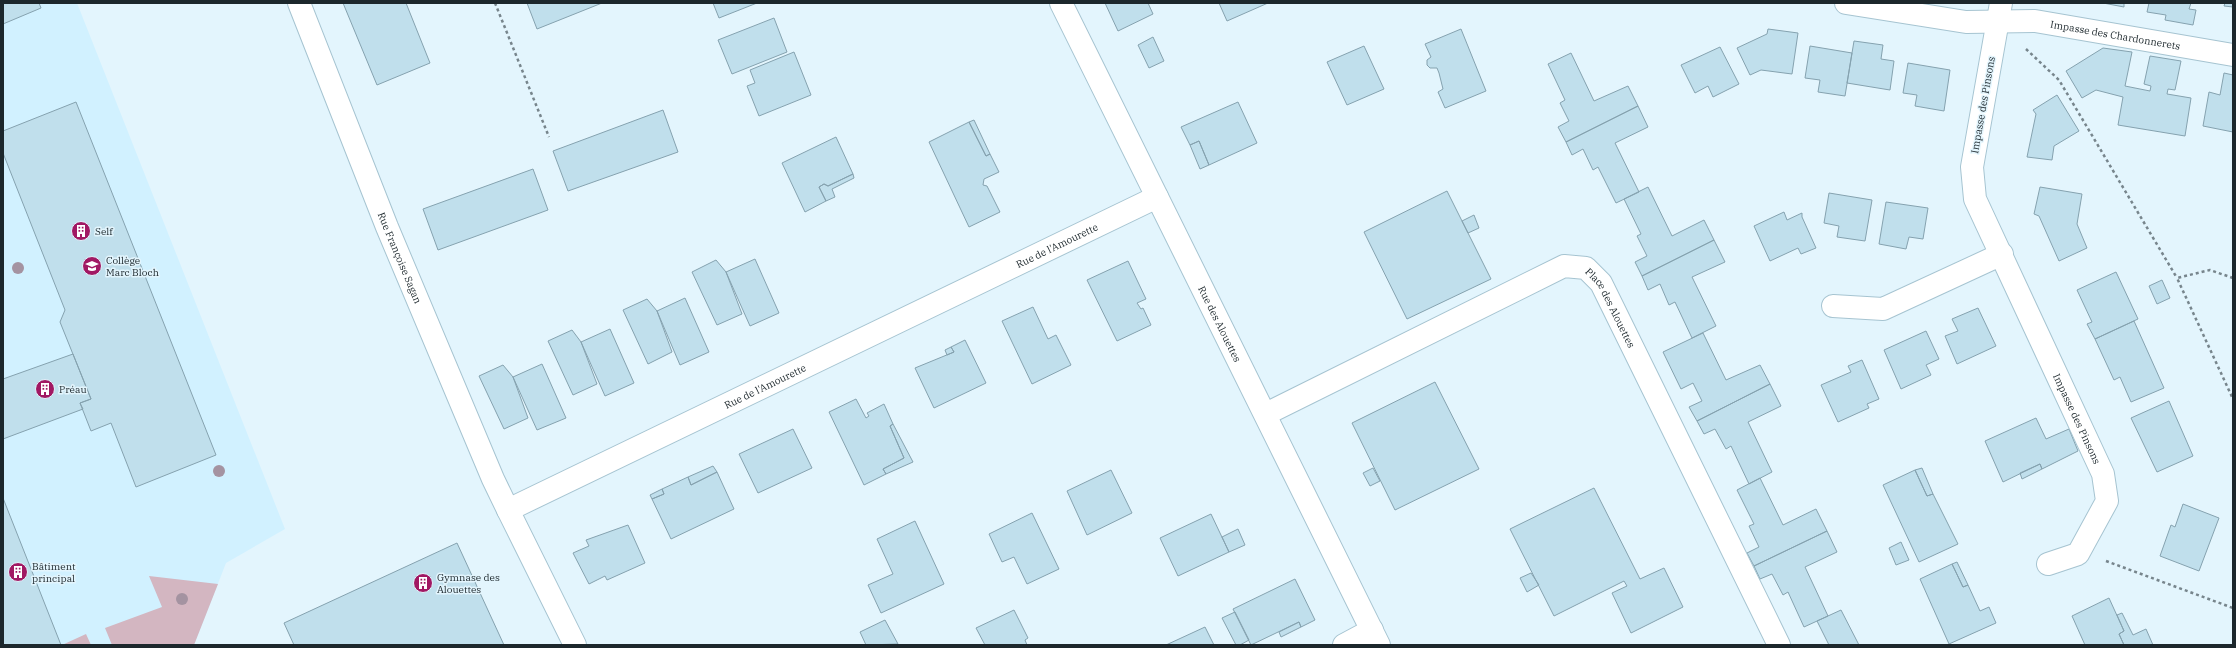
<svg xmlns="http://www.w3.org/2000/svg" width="2236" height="648" font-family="'IBM Plex Serif',serif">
<rect width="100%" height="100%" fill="#e3f5fd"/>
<path fill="#d1f1ff" d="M3,3H77L285,529L226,563L194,645H3Z"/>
<path fill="#d3b6c1" d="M149,576L218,584L194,645H112L105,628L162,607Z
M86,634L91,645H62Z"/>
<path fill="#c0dfec" stroke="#85a2af" d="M3,3H39L41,8L3,24Z
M343,3H406L430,63L377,85Z
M527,3H602L537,29Z
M713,3H757L719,18Z
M1105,3H1148L1153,14L1118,31Z
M1219,3H1268L1227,21Z
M2103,3H2124V7Z
M2149,3H2191L2189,9L2196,10L2193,25L2165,20L2166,15L2147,12Z
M2225,3H2233V7L2224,6Z
M774,18L787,52L732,74L718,40Z
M1461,29L1486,91L1445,108L1438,92L1443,89L1439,73L1437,68H1430L1427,65V60L1431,57L1425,44Z
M1768,29L1798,33L1792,74L1761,70L1750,75L1737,48L1767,34Z
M1153,37L1164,61L1149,68L1138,45Z
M1854,41L1883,45L1881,59L1894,61L1890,90L1847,83Z
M1364,46L1384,89L1347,105L1327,62Z
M1810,46L1852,53L1845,96L1818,92L1820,80L1805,78Z
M1720,47L1739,84L1713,97L1708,86L1695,93L1681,65Z
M2103,48L2132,52L2125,86L2150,91L2151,86L2144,84L2150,56L2181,61L2175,90L2168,89L2167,94L2191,98L2185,136L2118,125L2123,97L2096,90L2082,98L2066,71Z
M794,52L811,95L759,116L747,86L755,83L750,70Z
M1571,53L1594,101L1628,86L1638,106L1566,142L1558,127L1569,121L1560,103L1565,100L1548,64Z
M1908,63L1950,70L1944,111L1915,106L1917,95L1903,93Z
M2224,73L2233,75V132L2203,126L2209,92L2220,95Z
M2057,95L2079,131L2054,146L2052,160L2027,157L2036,114L2033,110Z
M76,102L216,455L136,487L111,423L91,431L80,403L91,399L60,322L65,310L3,153V131Z
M1238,102L1257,143L1209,165L1199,141L1190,145L1181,127Z
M1638,106L1648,127L1615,143L1639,192L1616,203L1598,167L1593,170L1583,149L1572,155L1566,142Z
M663,110L678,152L568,191L553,151Z
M974,120L990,154L986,156L969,122Z
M969,122L986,156L990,154L999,172L984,179L983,185L987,186L1000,212L969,227L929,142Z
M836,137L853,174L828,186L824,184L819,187L826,201L805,212L782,163Z
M1199,141L1209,165L1200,169L1190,145Z
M533,169L548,210L438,250L423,209Z
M853,174L854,178L832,189L835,197L826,201L819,187L824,184L828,186Z
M1648,187L1672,236L1704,220L1714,240L1642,276L1635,262L1647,256L1637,236L1641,234L1624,199Z
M2040,187L2082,194L2077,224L2087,248L2059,261L2039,216L2034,214Z
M1447,191L1491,279L1407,319L1364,232Z
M1829,193L1872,200L1865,241L1837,237L1839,226L1824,223Z
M1886,202L1928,208L1923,239L1909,237L1906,249L1879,244Z
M1784,212L1787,220L1802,213V217L1816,248L1801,254L1798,248L1770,261L1754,226Z
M1474,215L1479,228L1468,233L1462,221Z
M1714,240L1725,262L1692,277L1716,326L1692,338L1675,302L1669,305L1660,284L1648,290L1642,276Z
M755,259L779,313L750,326L726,272Z
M716,260L726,272L742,314L717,325L692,272Z
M1128,261L1146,299L1137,303L1141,309L1143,308L1151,325L1117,341L1087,280Z
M2116,272L2138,319L2095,339L2087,324L2092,322L2077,290Z
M2162,280L2170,298L2157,304L2149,286Z
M685,298L709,352L680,365L657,311Z
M647,299L657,311L672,352L648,364L623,310Z
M1033,307L1048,339L1056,335L1071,365L1032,384L1002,321Z
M1978,308L1996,346L1957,364L1945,336L1958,331L1952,319Z
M2134,321L2164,388L2131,402L2120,377L2114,380L2095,339Z
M610,329L634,383L605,396L581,342Z
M572,330L581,342L597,384L573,395L548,341Z
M1926,331L1939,359L1926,365L1931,375L1901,389L1884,350Z
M1703,333L1726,380L1760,365L1770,384L1697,421L1689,407L1702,401L1693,383L1681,389L1663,352Z
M965,340L986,383L934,408L915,368L954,352L951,347Z
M951,347L954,352L947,355L945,350Z
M73,354L91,399L80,403L83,409L3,439V379Z
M1862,360L1879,399L1867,404L1869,408L1838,422L1821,385L1851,372L1848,366Z
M542,364L566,418L537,430L513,377Z
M503,365L513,377L528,418L504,429L479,376Z
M1435,382L1479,469L1395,510L1352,423Z
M1770,384L1781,406L1748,422L1772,472L1749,484L1731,446L1726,449L1715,429L1704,434L1697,421Z
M856,399L866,418L869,416L867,413L884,404L893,424L890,426L904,458L883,469L886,474L864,485L829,412Z
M2169,401L2193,456L2157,472L2131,418Z
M2036,418L2046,439L2069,429L2078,451L2042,469L2040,464L2003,482L1985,441Z
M893,424L913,462L886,474L883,469L904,458L890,426Z
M793,429L812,468L758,493L739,454Z
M2040,464L2042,469L2022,479L2020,473Z
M713,466L717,472L691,485L688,477Z
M1373,468L1380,481L1370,486L1363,473Z
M1922,468L1933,494L1927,496L1915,470Z
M1111,470L1132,513L1087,535L1067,491Z
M1915,470L1927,496L1933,494L1958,544L1919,562L1883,485Z
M717,472L734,509L671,539L652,499L664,494L662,489L688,477L691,485Z
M1760,478L1783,525L1816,509L1827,531L1754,566L1747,553L1759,547L1749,526L1754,524L1737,490Z
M1594,488L1640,579L1664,568L1683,607L1631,633L1612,593L1627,586L1624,581L1554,616L1510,529Z
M662,489L664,494L652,499L650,495Z
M3,498L61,645H3Z
M2183,504L2219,518L2199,571L2160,556L2171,525L2175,527Z
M1032,513L1059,569L1027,584L1014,557L1002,562L989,534Z
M1211,514L1229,552L1178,576L1160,538Z
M915,521L944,584L881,613L868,585L893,574L877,539Z
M628,525L645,563L607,580L605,576L589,584L573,553L589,546L586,540Z
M1238,529L1245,545L1229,552L1222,537Z
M1827,531L1837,552L1805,567L1828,616L1804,627L1788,592L1783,595L1772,574L1760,579L1754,566Z
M1901,542L1909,560L1896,565L1889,548Z
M457,543L504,645H294L284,623Z
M1957,562L1968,585L1963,587L1952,564Z
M1952,564L1963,587L1968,585L1980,611L1989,607L1996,623L1949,644L1920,579Z
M1531,573L1539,585L1527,592L1520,578Z
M1295,579L1315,620L1301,627L1299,622L1251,645L1233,609Z
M2109,598L2124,631L2119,634L2124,645H2085L2072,616Z
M1014,610L1028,638L1025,640L1027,645H985L976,628Z
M1841,610L1859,645H1829L1817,621Z
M1235,612L1249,640L1240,645H1236L1222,618Z
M2122,613L2133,635L2146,629L2153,645H2124L2119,634L2124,631L2117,615Z
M885,620L898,644L866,645L860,632Z
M1299,622L1301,627L1281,637L1279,632Z
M1205,627L1214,645H1166Z"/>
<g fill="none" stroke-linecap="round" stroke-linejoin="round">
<g stroke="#a6c4d1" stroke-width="24">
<g id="minor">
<path id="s1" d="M299,3L387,227L493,479L508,510"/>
<path id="s2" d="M1061,3L1379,645"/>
<path id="s3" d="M1846,3L1966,22L2035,21L2233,55"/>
<path id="s4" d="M2001,3L1972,167L1975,199L2103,474L2107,501L2078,554L2048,564"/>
<path d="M1833,306L1883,309L2002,254"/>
<path id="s5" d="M1266,414L1564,266L1586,268L1601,283L1779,645"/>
<path id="s6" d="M575,645L508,510L1157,197"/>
<path d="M1344,645L1372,630"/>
</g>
</g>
<path stroke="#77858c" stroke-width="2.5" stroke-dasharray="3 3" stroke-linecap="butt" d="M495,3L549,137
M2026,49L2059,80L2177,278
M2233,278L2210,270L2177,278L2233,399
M2106,561L2233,608"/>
<use href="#minor" stroke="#fff" stroke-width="22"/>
</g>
<g fill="#a493a1">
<circle cx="18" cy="268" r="6"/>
<circle cx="219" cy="471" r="6"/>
<circle cx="182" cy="599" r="6"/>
</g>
<defs>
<g id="building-disc" transform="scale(1)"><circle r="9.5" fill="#a11863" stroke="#e3f5fd"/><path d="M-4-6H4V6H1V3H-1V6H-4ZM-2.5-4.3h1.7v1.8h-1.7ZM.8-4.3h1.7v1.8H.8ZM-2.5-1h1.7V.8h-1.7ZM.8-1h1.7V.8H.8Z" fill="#fff"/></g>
<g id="school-disc" transform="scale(1)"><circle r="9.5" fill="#a11863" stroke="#e3f5fd"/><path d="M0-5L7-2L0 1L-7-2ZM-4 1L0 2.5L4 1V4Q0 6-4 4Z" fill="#fff"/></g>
</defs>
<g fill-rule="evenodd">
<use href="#building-disc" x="81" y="231"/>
<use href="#school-disc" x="92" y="266"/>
<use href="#building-disc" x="45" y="389"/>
<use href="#building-disc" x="18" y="572"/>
<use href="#building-disc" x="423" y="583"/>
</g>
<g text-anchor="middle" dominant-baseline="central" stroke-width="3" stroke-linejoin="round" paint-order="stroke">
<g font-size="10" fill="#1c272c" stroke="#e3f5fd">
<text stroke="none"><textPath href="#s3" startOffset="272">Impasse des Chardonnerets</textPath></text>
<text transform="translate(1983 105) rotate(-80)">Impasse des Pinsons</text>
<text stroke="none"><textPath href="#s6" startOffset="760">Rue de l'Amourette</textPath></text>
<text stroke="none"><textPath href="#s1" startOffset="274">Rue Françoise Sagan</textPath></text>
<text stroke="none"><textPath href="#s5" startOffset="402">Place des Alouettes</textPath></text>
<text stroke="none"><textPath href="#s2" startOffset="358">Rue des Alouettes</textPath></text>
<text stroke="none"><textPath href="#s6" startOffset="436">Rue de l'Amourette</textPath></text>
<text stroke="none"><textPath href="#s4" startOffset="441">Impasse des Pinsons</textPath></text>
</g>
<g font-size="10" fill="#1c272c" stroke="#e3f5fd" text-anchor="start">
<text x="95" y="231">Self</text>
<text x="106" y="260">Collège<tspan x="106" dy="12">Marc Bloch</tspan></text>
<text x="59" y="389">Préau</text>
<text x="32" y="566">Bâtiment<tspan x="32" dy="12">principal</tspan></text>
<text x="437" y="577">Gymnase des<tspan x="437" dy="12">Alouettes</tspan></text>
</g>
</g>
<rect width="2236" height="648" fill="none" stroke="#1c272c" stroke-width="8"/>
</svg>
